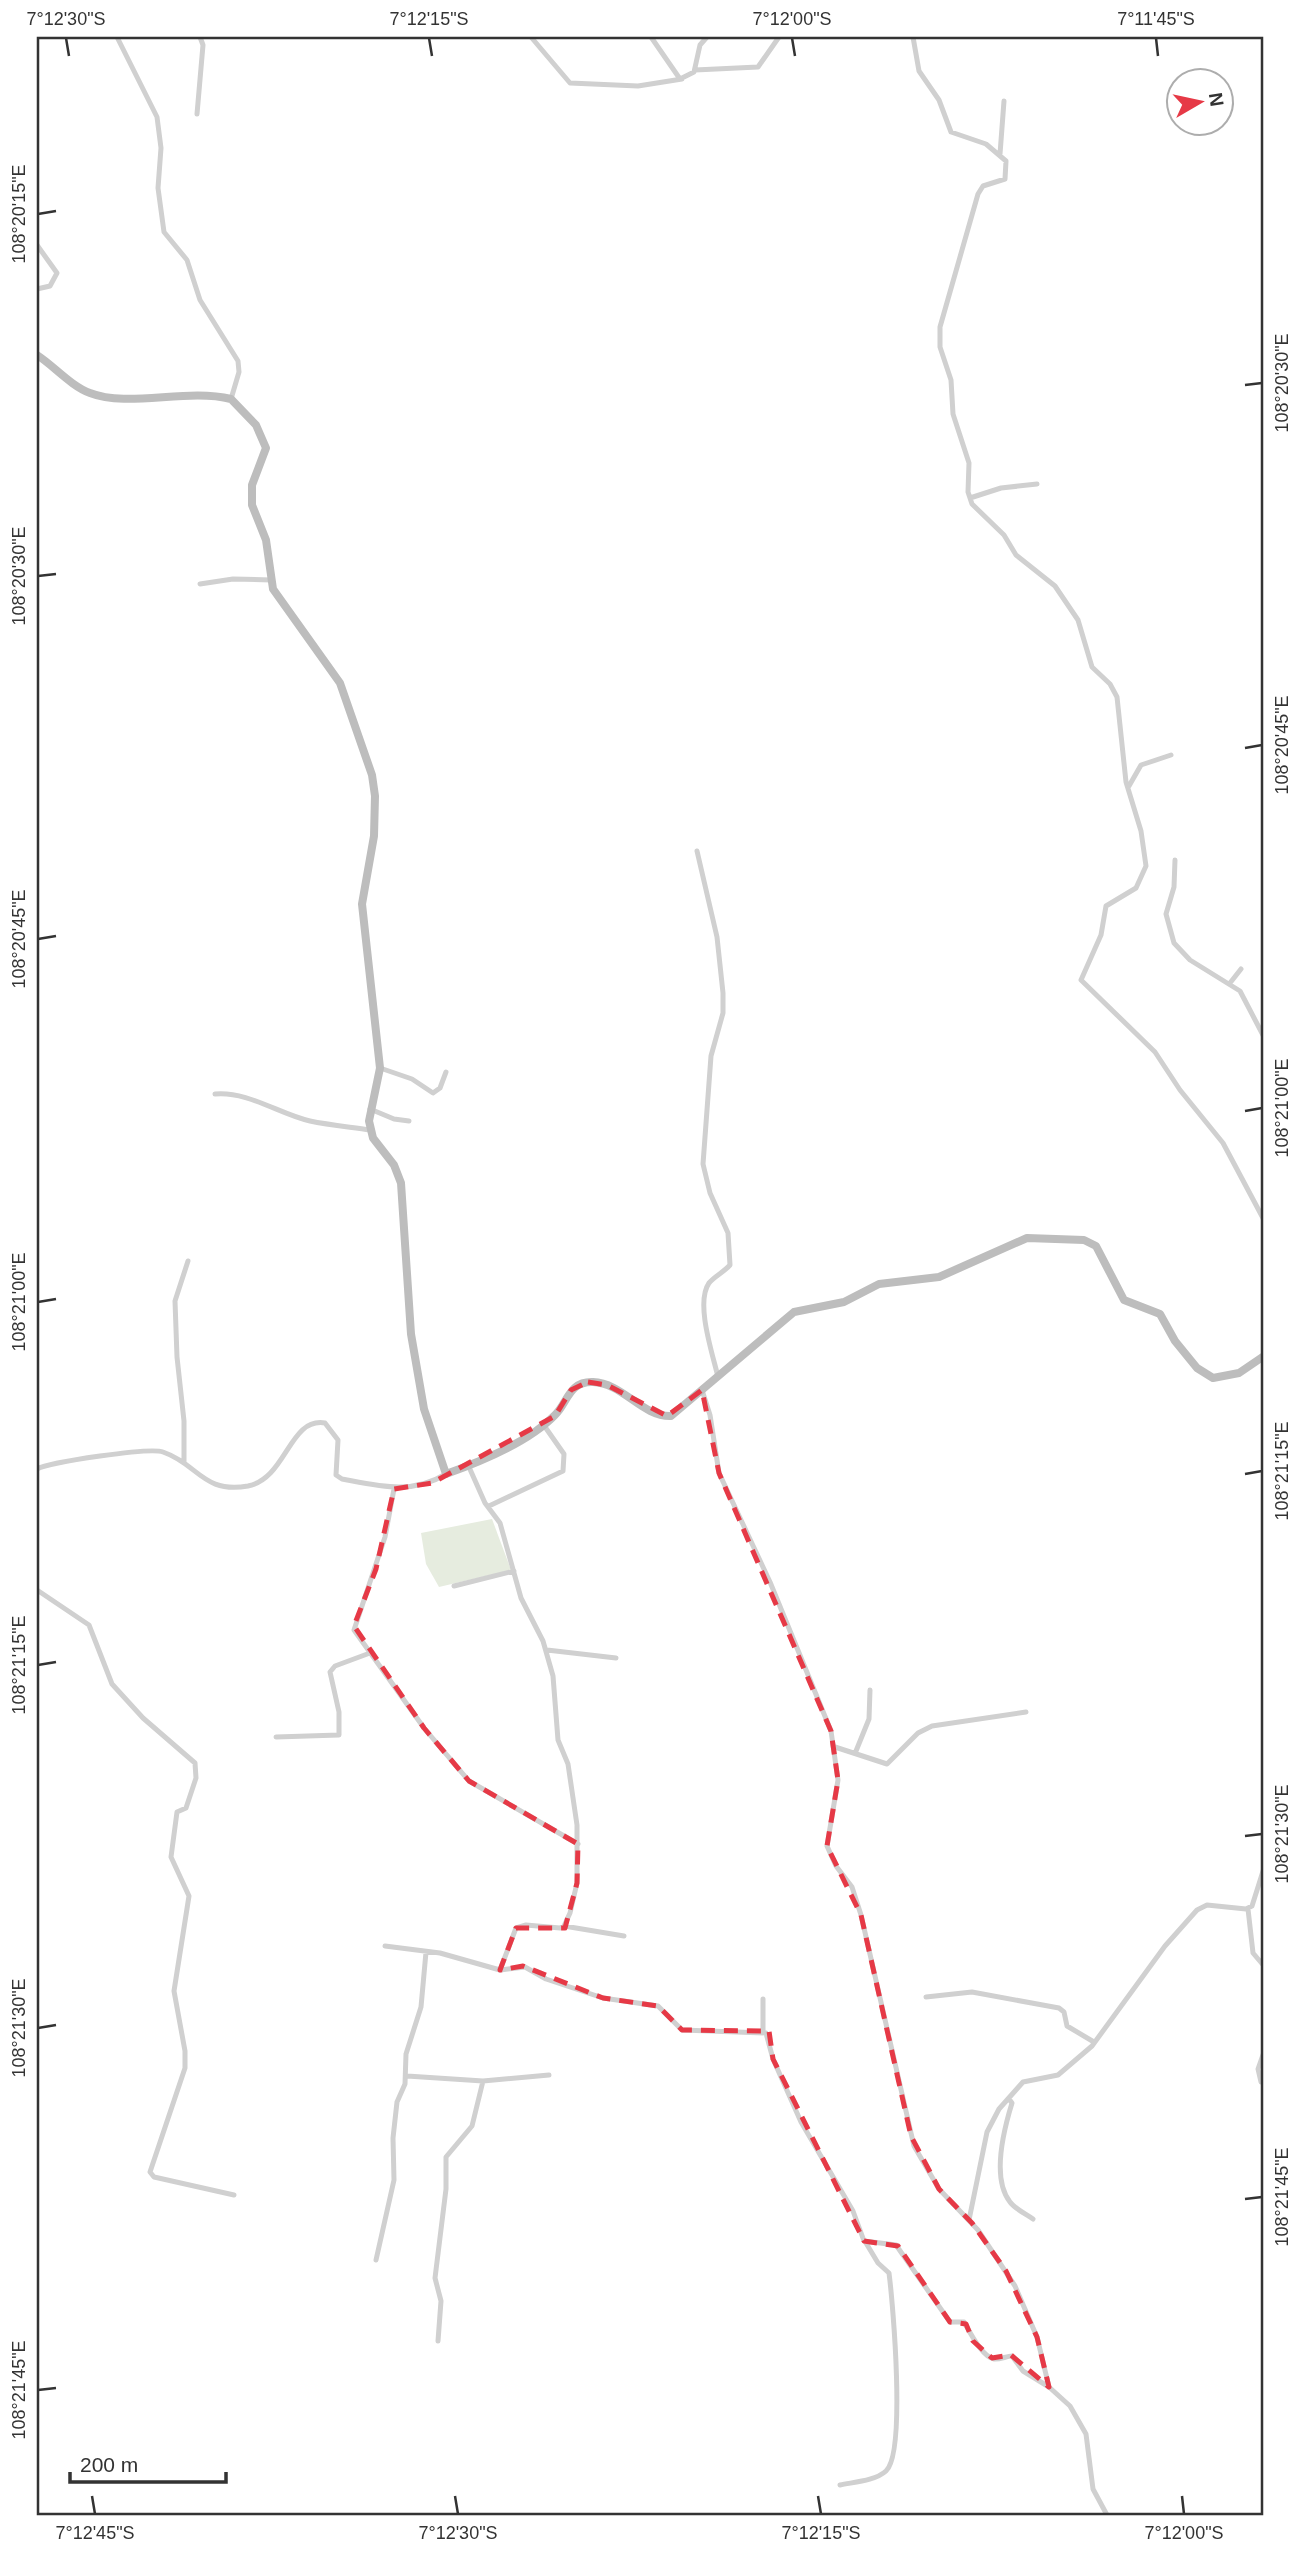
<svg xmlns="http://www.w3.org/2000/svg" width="1301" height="2552" font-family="Arial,sans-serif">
<rect width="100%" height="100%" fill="#fff"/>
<path fill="#e6ecdf" d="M492,1519L511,1570L439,1587L426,1564L421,1533Z"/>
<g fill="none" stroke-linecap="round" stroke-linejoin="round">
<path stroke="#d0d0d0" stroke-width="5" d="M117,37L157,117L161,148L158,188L164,232L187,260L200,300L238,361L239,372L231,399
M531,37L570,83L638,86L682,79
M651,37L680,79L694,72L700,45L707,37
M913,37L919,71L939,100L951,132L986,144L1006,161L1005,179L983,186L978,194L940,327V347L951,380L953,414L969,463L968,492L972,504L1004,535L1016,555L1055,586L1078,620L1092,667L1110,684L1117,697L1126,782L1141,831L1146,866L1136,888L1106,906L1101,935L1081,980L1155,1052L1180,1090L1223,1143L1264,1220
M695,70L758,67L779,37
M197,114L203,45L200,37
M1000,154L1004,101
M37,245L57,273L50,286L37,289
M970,498L1001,488L1037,484
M200,584L233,579L271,580
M1129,786L1141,765L1171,755
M697,851L717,937L723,993V1013L711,1056L703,1164L710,1193L728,1233L730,1265C724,1272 715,1276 709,1283C695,1303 713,1355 718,1377
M1175,860L1174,887L1166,914L1174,943L1190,960L1240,991L1264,1037
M1230,983L1241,969
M380,1068L412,1079L433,1093L440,1088L446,1072
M215,1094C248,1091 279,1114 310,1121C329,1125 350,1127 370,1130
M370,1109L394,1119L409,1121
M702,1390L710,1415L719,1473L770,1582L831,1731L838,1780L827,1846L836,1866L852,1887L861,1915L914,2146L939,2189L978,2230L1015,2286L1037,2337L1049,2387L1070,2406L1086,2434L1093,2489L1107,2515
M184,1462V1421L177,1357L175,1301L188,1261
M469,1467L485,1503L500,1523L521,1598L543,1641L553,1676L558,1740L568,1764L577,1825V1883L570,1913L564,1926L560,1928L526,1925L516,1928L500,1970
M37,1469C50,1462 150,1447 163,1452C198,1464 203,1494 248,1486C287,1478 289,1417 325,1423L338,1440L336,1475L342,1479C379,1486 412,1495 446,1474
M394,1489L385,1537L354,1630L424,1728L469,1781L578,1844
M489,1506L563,1471L564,1454L543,1424
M454,1586L514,1571
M37,1590L89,1625L112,1684L143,1718L195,1763L196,1778L186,1808L177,1812L171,1857L189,1896L174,1991L185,2051V2068L150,2172L154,2177L234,2195
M547,1650L616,1658
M276,1737L339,1735V1712L330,1672L335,1666L370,1653
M835,1747L887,1764L918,1733L932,1726L1026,1712
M856,1751L869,1719L870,1690
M1248,1909L1253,1953L1264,1966
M564,1926L624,1936
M385,1946L440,1953L500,1970L525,1967L546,1979L603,1998L658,2006L682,2030L766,2033L773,2059L801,2122L853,2211L864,2241L896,2245L950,2322H964C970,2332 982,2357 994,2359C999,2360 1007,2356 1012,2356L1023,2371L1049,2387
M926,1997L972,1992L1059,2008L1064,2012L1067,2026L1094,2042
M763,2032V1999
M407,2076L483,2081L549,2075
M1261,2082L1258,2069L1264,2052
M1009,2099L1012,2103C1004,2129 991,2178 1010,2202C1015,2209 1026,2214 1033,2219
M969,2220L987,2132L999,2109L1023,2082L1058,2075L1092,2046L1165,1946L1197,1910L1207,1905L1246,1909L1252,1906L1264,1868
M376,2260L394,2180L393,2138L397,2102L405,2084L406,2054L421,2007L426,1952
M438,2341L441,2301L435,2278L446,2189V2157L472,2126L483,2081
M840,2485C854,2482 875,2481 886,2471C906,2453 893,2304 889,2273L878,2263L866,2243"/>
<path stroke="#bdbdbd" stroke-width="8" d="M37,355C54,366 71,386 90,393C128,408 187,388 231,399L256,425L266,448L252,485V505L266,540L273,589L340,683L372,775L375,796L374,836L362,904L380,1068L369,1121L373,1138L394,1165L401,1183L411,1334L424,1409L446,1474C480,1462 530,1441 555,1415C568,1402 569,1381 593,1382C623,1383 642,1417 671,1416L794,1312L844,1302L879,1284L939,1277L1027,1238L1084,1240L1096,1246L1124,1300L1160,1314L1175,1341L1197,1368L1213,1378L1239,1373L1264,1356"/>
</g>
<path fill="none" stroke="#e63946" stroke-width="5" stroke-dasharray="14 9" stroke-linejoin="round" d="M588,1382L607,1385L667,1416L702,1390L719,1473L831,1731L838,1780L827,1846L861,1915L911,2136L939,2189L972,2223L1006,2271L1037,2337L1049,2387L1011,2355L992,2358L973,2341L966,2324L950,2322L898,2246L864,2241L773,2059L769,2031L682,2030L658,2006L603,1998L523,1966L500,1970L516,1928H565L577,1883L578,1844L469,1781L424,1728L354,1626L376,1569L394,1489L432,1483L555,1416L571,1390Z"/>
<path fill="none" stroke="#333" stroke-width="2.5" d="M66,38L69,56M429,38L432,56M792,38L795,56M1156,38L1158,56M38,214L56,211M1245,385L1262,383M38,576L56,574M1245,748L1262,745M38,939L56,936M1245,1111L1262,1108M38,1302L56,1299M1245,1474L1262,1471M38,1665L56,1662M1245,1836L1262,1834M38,2028L56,2025M1245,2199L1262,2197M38,2390L56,2388M92,2496L95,2514M455,2496L458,2514M818,2496L821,2514M1182,2496L1184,2514"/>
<rect width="1301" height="2552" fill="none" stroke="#ffffff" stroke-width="77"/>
<g transform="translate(1200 102) rotate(81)"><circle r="33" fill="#ffffff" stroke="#adadad" stroke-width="2"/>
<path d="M0-5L12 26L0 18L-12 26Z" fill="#e63946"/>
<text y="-10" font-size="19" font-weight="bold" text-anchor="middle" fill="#333333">N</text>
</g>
<path d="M70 2472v10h156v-10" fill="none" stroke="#333333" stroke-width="3.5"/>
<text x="80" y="2472" font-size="21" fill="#333333" stroke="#ffffff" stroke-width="5" paint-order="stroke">200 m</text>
<rect x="38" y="38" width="1224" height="2476" fill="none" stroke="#333" stroke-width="2.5"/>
<g font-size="18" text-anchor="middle" fill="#333">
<text x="66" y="25">7°12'30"S</text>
<text x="429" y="25">7°12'15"S</text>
<text x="792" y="25">7°12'00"S</text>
<text x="1156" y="25">7°11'45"S</text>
<text transform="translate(19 214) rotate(-90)" y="6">108°20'15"E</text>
<text transform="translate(1282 383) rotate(-90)" y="6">108°20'30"E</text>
<text transform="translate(19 576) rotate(-90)" y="6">108°20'30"E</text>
<text transform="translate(1282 745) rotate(-90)" y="6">108°20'45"E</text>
<text transform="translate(19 939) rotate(-90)" y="6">108°20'45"E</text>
<text transform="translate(1282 1108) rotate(-90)" y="6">108°21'00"E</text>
<text transform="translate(19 1302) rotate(-90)" y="6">108°21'00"E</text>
<text transform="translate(1282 1471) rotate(-90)" y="6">108°21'15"E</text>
<text transform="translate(19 1665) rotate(-90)" y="6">108°21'15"E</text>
<text transform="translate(1282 1834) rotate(-90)" y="6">108°21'30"E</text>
<text transform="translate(19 2028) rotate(-90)" y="6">108°21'30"E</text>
<text transform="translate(1282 2197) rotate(-90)" y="6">108°21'45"E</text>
<text transform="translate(19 2390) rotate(-90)" y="6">108°21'45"E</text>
<text x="95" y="2539">7°12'45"S</text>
<text x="458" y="2539">7°12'30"S</text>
<text x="821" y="2539">7°12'15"S</text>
<text x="1184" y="2539">7°12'00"S</text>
</g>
</svg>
